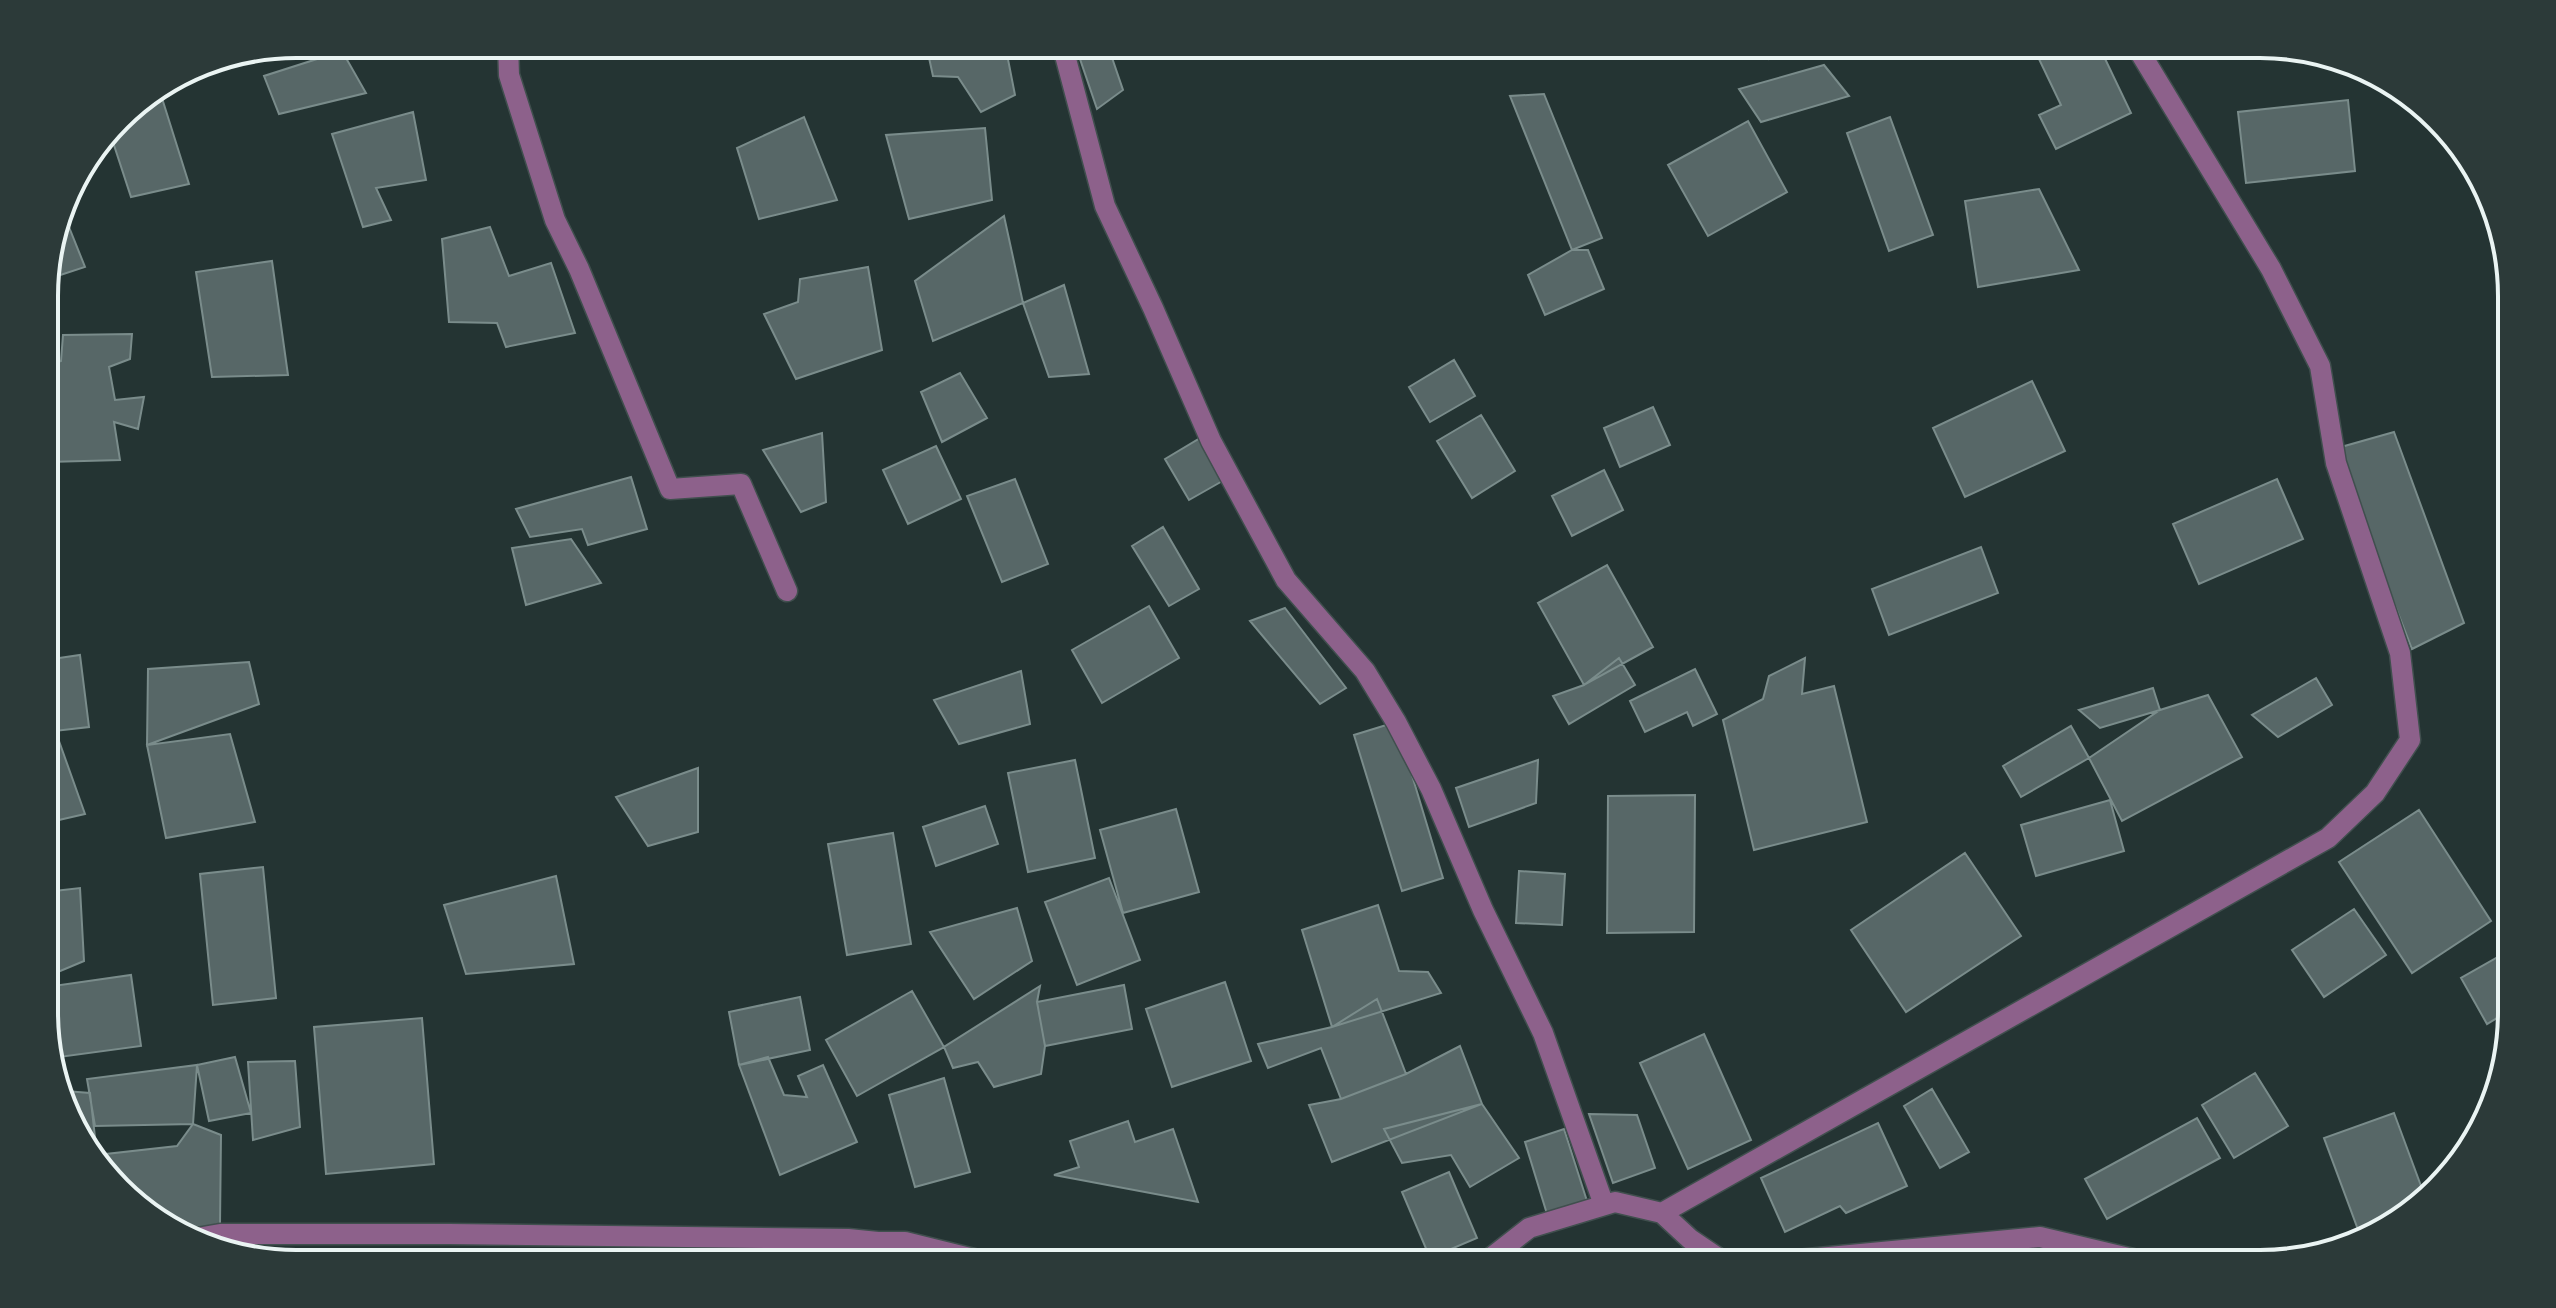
<svg xmlns="http://www.w3.org/2000/svg" width="2556" height="1308" font-family="'Source Sans 3',sans-serif">
<rect width="100%" height="100%" fill="#243433"/>
<path fill="#576767" stroke="#7a8c8b" stroke-width="2" d="M926,44H1005L1015,95L981,112L958,77L933,76Z
M1306,44H1338L1312,57Z
M1764,44H1809L1769,59Z
M2065,44H2098L2131,113L2056,149L2039,115L2061,105L2038,57Z
M1108,46L1123,90L1097,109L1079,56Z
M342,51L366,93L279,114L264,76Z
M1824,65L1849,96L1761,122L1739,89Z
M1544,94L1602,238L1572,250L1510,96Z
M161,95L189,184L131,197L110,133L130,107Z
M2348,100L2355,171L2246,183L2238,112Z
M413,112L426,180L376,188L391,220L363,227L332,134Z
M804,117L837,200L759,219L737,148Z
M1890,117L1933,235L1889,251L1847,133Z
M1748,121L1787,192L1708,236L1668,165Z
M985,128L992,200L909,219L886,135Z
M2039,189L2079,270L1978,287L1965,201Z
M63,212L85,267L45,280V279Z
M1004,216L1023,303L933,341L915,281Z
M490,227L509,276L551,263L575,333L506,347L497,323L449,322L442,239Z
M1572,250H1588L1604,289L1545,315L1528,275Z
M272,261L288,375L212,377L196,272Z
M868,267L882,350L796,379L764,314L798,302L800,279Z
M1064,285L1089,374L1049,377L1023,303Z
M132,334L130,359L109,367L115,400L144,397L138,429L114,422L120,460L48,462L45,445V366L61,361L63,335Z
M1454,360L1475,396L1430,422L1409,387Z
M960,373L987,418L942,442L921,392Z
M2032,381L2065,451L1965,497L1933,428Z
M1653,407L1670,445L1620,467L1604,428Z
M1481,415L1515,471L1472,498L1437,441Z
M2394,432L2464,623L2412,649L2334,449Z
M822,433L826,502L801,512L763,450Z
M1202,437L1226,479L1189,500L1165,459Z
M936,446L961,499L908,524L883,470Z
M1604,470L1623,510L1572,536L1552,496Z
M631,477L647,529L588,545L582,529L530,537L516,509Z
M1015,479L1048,564L1002,582L967,496Z
M2277,479L2303,539L2199,584L2173,524Z
M1163,527L1199,589L1169,606L1132,546Z
M571,539L601,583L526,605L512,548Z
M1981,547L1998,593L1889,635L1872,589Z
M1607,565L1653,647L1584,685L1538,603Z
M1149,606L1179,658L1102,703L1072,650Z
M1285,608L1346,688L1320,704L1250,621Z
M80,655L89,727L46,732L45,660Z
M1619,658L1635,685L1569,724L1553,696L1584,685Z
M1805,658L1802,694L1834,686L1867,822L1754,850L1723,720L1763,699L1769,676Z
M249,662L259,704L147,745L148,669Z
M1695,669L1717,714L1693,726L1687,712L1645,732L1630,701Z
M1021,671L1030,724L959,744L934,700Z
M2316,678L2332,705L2278,737L2252,715Z
M2153,688L2160,710L2100,728L2079,710Z
M2208,695L2242,757L2122,821L2089,758L2160,710Z
M1396,722L1443,878L1402,891L1354,735Z
M2071,726L2089,758L2021,797L2003,766Z
M230,734L255,822L166,838L147,745Z
M59,741L85,814L46,823V743Z
M1075,760L1095,858L1028,872L1008,773Z
M1538,760L1536,803L1469,827L1456,788Z
M698,768V832L648,846L616,797Z
M1695,795L1694,932L1607,933L1608,796Z
M2110,800L2124,851L2036,876L2021,825Z
M985,806L998,844L936,866L923,827Z
M1176,809L1199,892L1123,913L1100,830Z
M2419,810L2491,921L2412,973L2339,862Z
M893,833L911,944L847,955L828,844Z
M1965,853L2021,936L1906,1012L1851,930Z
M263,867L276,998L213,1005L200,874Z
M1519,871L1565,874L1562,925L1516,923Z
M556,876L574,964L466,974L444,905Z
M1109,878L1140,960L1077,985L1045,902Z
M80,888L84,961L46,977V892Z
M1378,905L1399,971L1428,972L1441,993L1332,1027L1302,930Z
M1017,908L1032,961L974,999L930,932Z
M2354,909L2386,955L2324,997L2292,950Z
M2505,953L2512,959V1009L2487,1024L2461,978Z
M131,975L141,1046L52,1058L46,1045V987Z
M1225,982L1251,1061L1172,1087L1146,1009Z
M1124,985L1132,1029L1045,1046L1037,1002Z
M1040,986L1037,1002L1045,1046L1041,1074L994,1087L978,1062L953,1068L944,1047Z
M912,991L944,1047L857,1096L826,1040Z
M800,997L810,1050L739,1065L729,1012Z
M1377,999L1406,1074L1341,1099L1321,1048L1268,1068L1258,1044L1332,1027Z
M422,1018L434,1164L326,1174L314,1027Z
M1704,1034L1751,1140L1688,1169L1640,1063Z
M1460,1046L1482,1104L1332,1162L1309,1105L1341,1099L1406,1074Z
M235,1057L251,1113L209,1121L197,1065Z
M768,1057L784,1095L807,1097L798,1076L823,1065L857,1142L780,1175L739,1065Z
M295,1061L300,1127L253,1140L248,1062Z
M197,1065L193,1124L95,1126L87,1079Z
M2255,1073L2288,1126L2234,1158L2202,1105Z
M944,1078L970,1172L915,1187L889,1095Z
M1932,1089L1969,1152L1940,1168L1904,1106Z
M65,1091L90,1093L97,1155H92Z
M1482,1104L1519,1158L1470,1187L1451,1155L1402,1163L1384,1129Z
M2394,1113L2424,1194L2400,1221L2360,1235L2324,1138Z
M1589,1114L1637,1115L1655,1168L1613,1183Z
M2197,1118L2220,1158L2107,1219L2085,1179Z
M1128,1121L1135,1142L1173,1129L1198,1202L1054,1175L1079,1167L1070,1141Z
M1878,1123L1907,1186L1846,1213L1840,1206L1785,1232L1761,1178Z
M193,1124L221,1135L220,1224L177,1232L95,1162L97,1155L177,1146Z
M1564,1129L1587,1201L1547,1214L1525,1142Z
M1449,1172L1477,1238L1430,1258L1402,1192Z"/>
<g fill="none" stroke-linecap="round" stroke-linejoin="round">
<g stroke="#404f4e" stroke-width="23">
<path id="street" d="M508,44L509,75L555,220L579,269L670,489L741,484L787,591
M1062,44L1105,206L1153,308L1211,441L1286,580L1365,671L1396,722L1431,789L1483,910L1543,1033L1604,1205
M1662,1213L2328,838L2375,793L2410,740L2400,653L2336,463L2320,366L2271,269L2135,44
M191,1239L220,1234H449L848,1239L878,1242H905L994,1264
M1483,1264L1529,1228L1615,1202L1662,1213L1690,1239L1727,1264
M1755,1264L2040,1237L2154,1264"/>
</g>
<use href="#street" stroke="#8d618b" stroke-width="20"/>
</g>
<path d="M0 0H2556V1308H0ZM296 58H2260A238 238 0 0 1 2498 296V1012A238 238 0 0 1 2260 1250H296A238 238 0 0 1 58 1012V296A238 238 0 0 1 296 58Z" fill="#2c3a39" fill-rule="evenodd"/>
<path fill="none" stroke="#eaf4f3" stroke-width="4" d="M296 58H2260A238 238 0 0 1 2498 296V1012A238 238 0 0 1 2260 1250H296A238 238 0 0 1 58 1012V296A238 238 0 0 1 296 58Z"/>
</svg>
